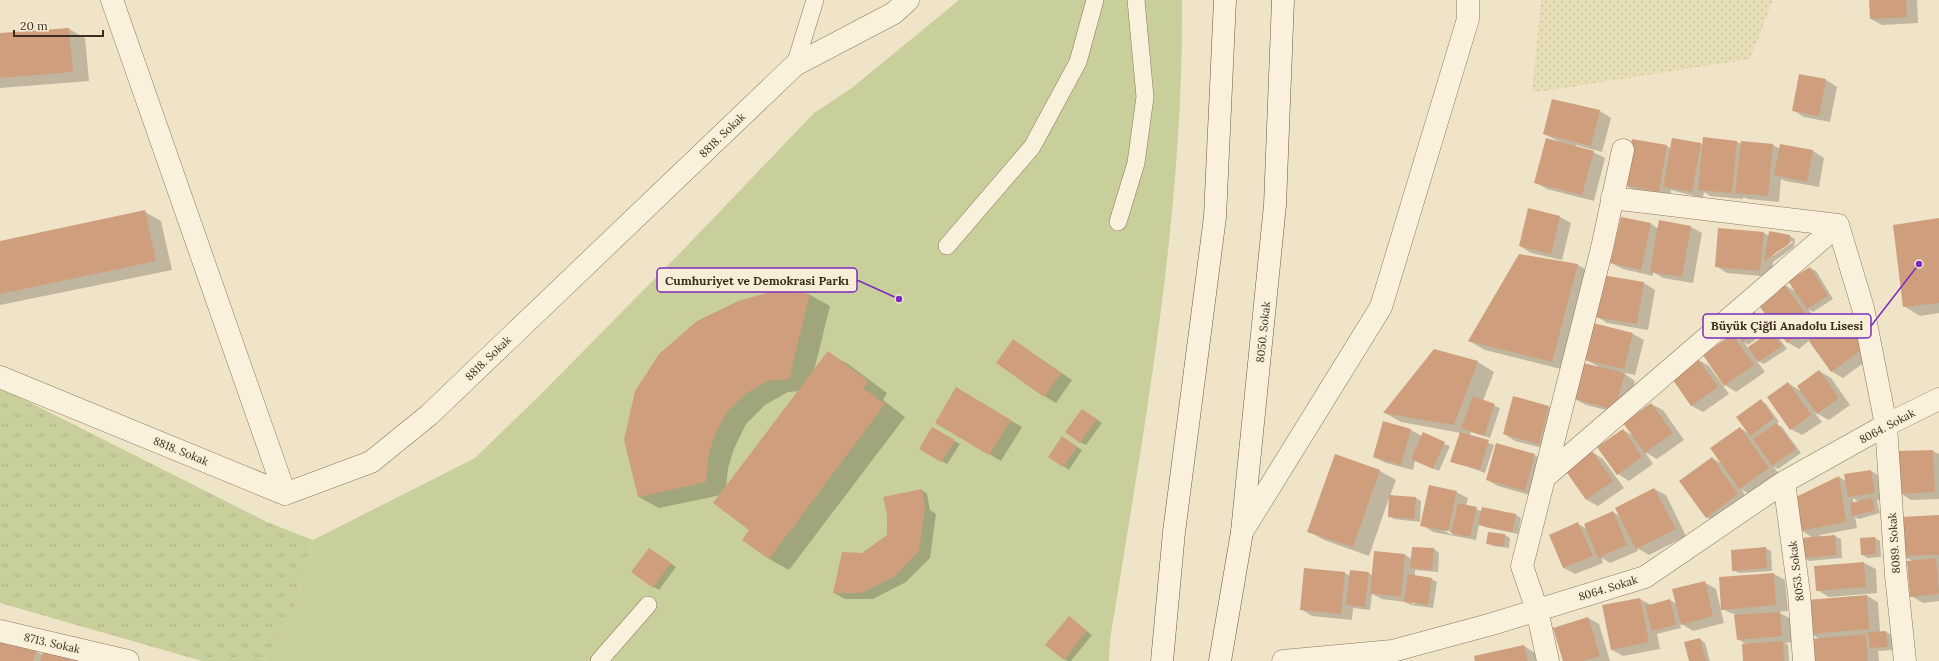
<svg xmlns="http://www.w3.org/2000/svg" width="1939" height="661" font-family="Lora,serif">
<defs>
<pattern id="farmland-dots" width="8" height="8" patternUnits="userSpaceOnUse"><rect width="8" height="8" fill="#e6deb5"/><path d="M2 2h.1M6 6h.1" fill="none" stroke="#c6bf9b" stroke-width="1.8" stroke-linecap="round"/></pattern>
<pattern id="grass-tufts" width="24" height="20" patternUnits="userSpaceOnUse"><rect width="24" height="20" fill="#c9cf9b"/><path d="M3 7l-1-3M5 7V3M7 7l1-3M15 17l-1-3M17 17v-4M19 17l1-3" fill="none" stroke="#aeb285"/></pattern>
</defs>
<rect width="100%" height="100%" fill="#f0e4c8"/>
<path fill="url(#farmland-dots)" d="M1541,0H1773L1750,59L1532,93Z"/>
<path fill="url(#grass-tufts)" d="M0,389L27,401L267,522L313,540L293,614L263,661H202L0,603Z"/>
<path fill="#c9cf9b" d="M959,0H1182C1184,216 1144,428 1110,640L1109,661H263L293,614L313,540L475,458L540,395L684,249L814,113L853,87Z"/>
<path fill="#0003" fill-rule="evenodd" d="M1870,0H1917L1918,23L1882,25L1871,19Z
M69,29L85,38L89,81L0,88V34Z
M1826,80L1837,87L1830,122L1804,117L1793,110Z
M1553,100L1600,111L1611,118L1602,152L1576,145V147L1593,152L1605,158L1594,201L1547,189L1536,183L1560,142L1544,134Z
M1737,142L1741,144V142L1773,145L1780,149V145L1813,151L1824,158L1819,187L1786,181L1781,179L1779,202L1748,199L1743,197V199L1710,196L1704,192L1703,198L1671,190L1670,197L1636,191L1625,185L1667,146L1671,149L1700,144L1703,145Z
M1529,209L1560,217L1571,223L1562,260L1531,253L1520,246Z
M145,212L161,221L172,270L0,305V242Z
M1621,218L1651,224L1659,229L1691,227L1702,233L1693,283L1663,278L1653,272V276L1623,269L1611,263Z
M1939,219V313L1920,316L1904,306Z
M1764,233L1769,236H1790L1795,239L1794,247L1773,262L1771,277L1727,273L1716,266ZM1792,241L1793,242L1773,256V254Z
M1578,265L1594,274L1569,371L1485,350L1469,341Z
M1810,268L1816,271L1833,299L1813,312L1808,309L1824,331L1844,317L1856,323L1877,353L1843,378L1831,371L1810,340L1799,349L1787,342L1783,284L1797,292Z
M1644,283L1655,290L1648,330L1607,323L1596,316Z
M810,295L830,306L814,371L828,353L848,364L887,393L883,400L905,417L789,570L769,559L744,540L751,530L721,495L659,508L639,497L625,440ZM799,391L726,488L728,468L734,449L746,424L765,405L788,392Z
M1754,312L1760,316L1770,329L1748,345L1744,342L1748,348L1771,332L1777,335L1787,349L1764,364L1756,360L1765,372L1736,392L1725,385L1732,335L1742,341Z
M1633,334L1644,340L1635,375L1622,372L1635,381L1627,415L1586,405L1575,399L1599,367L1585,359Z
M1013,340L1072,380L1056,403L1044,396Z
M1434,351L1478,362L1494,372L1483,401L1500,408L1490,438L1471,432L1470,436L1494,445L1485,473L1452,461L1461,433L1401,422L1385,413Z
M1697,359L1709,366L1729,394L1703,412L1692,406L1672,378Z
M1819,371L1831,378L1850,405L1829,420L1814,412L1822,422L1802,435L1791,429L1788,383L1802,392Z
M956,388L1022,427L1001,461L936,422Z
M1514,397L1549,407L1560,413L1550,450L1515,441L1504,434Z
M1761,401L1766,404L1779,422L1776,424L1782,427L1801,453L1778,469L1773,466L1780,475L1751,495L1741,489L1749,501L1718,523L1706,517L1712,458L1722,464L1740,428L1750,434Z
M1651,404L1663,410L1684,440L1657,459L1645,452L1653,464L1629,481L1618,474L1623,430L1635,437Z
M1083,410L1102,423L1086,445L1080,442Z
M932,428L960,444L947,464L920,448Z
M1411,430L1422,436L1450,446L1439,471L1415,461L1413,470L1386,463L1374,457Z
M1068,441L1082,450L1069,470L1049,456Z
M1933,451L1939,454V499L1911,500L1900,493Z
M1592,452L1603,459L1624,488L1598,506L1587,500L1567,470Z
M1534,455L1546,461L1536,497L1498,486L1487,480Z
M1380,471L1396,480L1390,496L1416,498L1421,501L1420,522L1394,519L1389,516V498L1369,556L1324,540L1308,531Z
M1871,471L1883,478L1886,499L1877,500L1880,513L1859,519L1855,517L1857,528L1820,535V537L1835,536L1841,539L1842,558L1809,561L1803,558L1813,538L1801,530L1795,499L1839,477L1846,481V475ZM1853,498L1859,502L1853,503Z
M1654,489L1666,495L1686,536L1649,555L1637,548L1638,551L1610,563L1602,558L1603,563L1575,574L1564,568L1550,535L1578,524L1587,529L1613,512L1621,517L1616,508Z
M922,490L927,494L930,510L936,514L930,558L906,582L873,599H845L834,593L863,554L888,535Z
M1456,492L1468,498L1466,506L1482,511L1516,515L1521,518L1518,534L1485,527L1479,524L1476,540L1433,532L1422,525ZM1444,528L1452,533V535L1443,530Z
M1939,516V601L1923,603L1911,596L1912,561L1903,556Z
M1489,533L1505,535L1510,538L1509,548L1493,546L1487,543Z
M1875,538L1880,541L1881,557L1868,558L1862,555Z
M1765,548L1771,551L1772,571L1739,573L1733,570Z
M1434,549L1439,553L1438,572L1415,570V576L1431,579L1437,582L1433,608L1411,605L1405,602L1382,599L1372,594L1370,610L1353,608L1352,620L1312,616L1301,609L1345,573L1350,576L1368,573L1372,575L1405,555L1412,559ZM1409,602H1413L1417,604H1413Z
M655,552L676,567L659,590L654,587Z
M1864,563L1876,569L1877,593L1829,597L1817,590L1816,567Z
M1774,574L1785,580L1788,611L1778,612L1791,619L1793,642L1785,643L1788,645L1789,661H1744L1747,645L1738,639L1736,615L1722,609Z
M1704,582L1716,589L1724,623L1693,631L1680,623L1681,628L1657,634L1660,649L1623,656L1612,650L1603,606L1640,599L1651,605L1670,600L1677,604Z
M1867,596L1878,602L1880,632H1886L1892,635L1893,650L1878,651L1879,661H1812L1820,639L1811,634Z
M1069,618L1092,635L1071,661H1068L1064,659Z
M1588,618L1599,624L1610,661H1564Z
M1700,639L1705,643L1710,661H1690Z
M1524,646L1535,653L1537,661H1476Z
M36,651L43,655L84,661H0Z"/>
<path fill="#cf9f7d" d="M1869,0H1906L1907,17L1870,19Z
M69,28L73,72L0,78V33Z
M1799,74L1826,79L1819,116L1792,111Z
M1552,99L1600,110L1591,146L1543,134Z
M1703,137L1737,141L1732,193L1698,190Z
M1546,138L1594,151L1582,195L1534,183Z
M1672,138L1701,143L1692,192L1663,187Z
M1632,139L1667,145L1659,192L1624,185Z
M1741,141L1773,144L1768,196L1735,193Z
M1780,144L1813,150L1807,182L1774,175Z
M1528,208L1560,216L1551,254L1519,246Z
M145,210L156,261L0,294V241Z
M1621,217L1651,223L1641,270L1610,263Z
M1939,218V303L1903,307L1893,225Z
M1659,220L1691,226L1682,277L1650,272Z
M1718,228L1764,232L1760,271L1715,267Z
M1769,231L1790,235L1789,244L1764,261Z
M1519,254L1578,264L1552,362L1468,341Z
M1810,267L1828,296L1807,309L1788,281Z
M1602,275L1644,282L1637,324L1595,317Z
M1783,283L1813,323L1787,343L1757,303Z
M777,290L810,294L789,379L767,381L745,394L726,413L714,437L708,457L706,482L638,497L624,440L635,391L659,354L697,321L738,301Z
M1754,311L1765,326L1742,342L1732,328Z
M1844,315L1866,347L1831,372L1809,341Z
M1593,323L1633,333L1624,369L1584,360Z
M1771,331L1782,346L1758,362L1748,347Z
M1732,334L1754,365L1724,386L1703,355Z
M1013,339L1061,373L1044,397L996,363Z
M1434,349L1478,361L1454,425L1383,413Z
M828,351L868,381L863,388L885,404L769,559L742,540L749,530L713,503Z
M1697,358L1718,387L1691,406L1671,377Z
M1583,363L1625,373L1615,410L1574,399Z
M1819,370L1839,398L1817,414L1797,386Z
M1788,382L1811,415L1790,430L1767,397Z
M956,387L1011,420L989,455L935,423Z
M1473,396L1495,404L1484,436L1461,428Z
M1513,396L1549,406L1539,444L1503,434Z
M1761,399L1774,418L1750,436L1736,417Z
M1651,403L1673,433L1645,453L1623,423Z
M1082,409L1097,419L1080,443L1065,432Z
M1383,421L1411,429L1401,465L1373,457Z
M1777,423L1796,449L1772,466L1753,439Z
M932,427L955,440L941,462L919,449Z
M1740,427L1769,468L1739,489L1710,448Z
M1623,429L1642,457L1617,475L1597,447Z
M1423,432L1445,442L1433,469L1411,459Z
M1460,432L1489,440L1480,470L1450,462Z
M1062,436L1077,447L1063,467L1048,457Z
M1496,443L1535,454L1525,491L1486,480Z
M1933,450L1935,492L1899,494L1897,451Z
M1592,451L1613,481L1586,500L1565,470Z
M1335,454L1380,470L1353,547L1307,532Z
M1712,457L1738,494L1706,518L1679,481Z
M1871,470L1875,493L1848,497L1844,474Z
M1839,476L1846,522L1800,531L1794,498Z
M1429,485L1457,491L1448,531L1420,526Z
M1654,488L1676,529L1636,549L1615,508Z
M922,489L925,506L919,551L895,576L861,593H833L842,552L862,553L887,535V514L883,497Z
M1389,495L1416,497L1414,519L1388,517Z
M1872,498L1875,510L1852,516L1850,503Z
M1458,503L1477,507L1470,537L1451,533Z
M1482,507L1516,514L1512,532L1478,525Z
M1613,511L1627,545L1598,558L1584,524Z
M1939,515V555L1902,556L1900,517Z
M1578,522L1593,556L1563,568L1549,535Z
M1488,532L1505,534L1504,546L1486,544Z
M1835,535L1837,555L1802,558L1801,538Z
M1875,537L1876,554L1861,555L1860,538Z
M1412,547L1434,548L1432,570L1410,568Z
M1766,547L1767,568L1732,571L1731,550Z
M649,548L671,563L653,588L631,572Z
M1374,551L1405,554L1401,597L1370,593Z
M1936,558L1939,594L1910,597L1907,561Z
M1864,562L1866,587L1816,591L1814,566Z
M1304,568L1345,572L1341,614L1300,610Z
M1350,570L1369,572L1365,607L1346,605Z
M1774,573L1776,605L1721,610L1719,577Z
M1408,574L1432,578L1428,605L1404,602Z
M1705,581L1713,616L1681,625L1672,589Z
M1867,595L1869,629L1810,634L1807,600Z
M1640,598L1649,642L1611,650L1602,605Z
M1670,599L1676,625L1652,631L1645,606Z
M1780,612L1782,636L1737,640L1734,615Z
M1069,616L1087,631L1064,660L1045,645Z
M1588,617L1600,656L1583,661H1563L1553,628Z
M1886,631L1888,647L1870,648L1868,632Z
M1866,634L1868,661H1811L1809,639Z
M1700,638L1706,661H1689L1684,642Z
M0,639L37,650L33,661H0Z
M1783,641L1784,661H1743L1742,644Z
M1524,645L1528,661H1475L1474,656Z
M44,648L86,661H40Z"/>
<g fill="none" stroke-linecap="round" stroke-linejoin="round">
<g stroke="#8d765c" stroke-width="18">
<path id="lane" d="M795,65L815,0
M1118,222L1136,163L1145,97L1136,0
M947,246L1032,147L1078,62L1095,0
M599,661L648,605"/>
</g>
<g stroke="#8d765c" stroke-width="23">
<path id="street" d="M112,0L285,494
M1612,198L1838,225L1863,308L1886,425L1896,575L1905,661
M0,377L285,494L371,462L429,415L795,65L894,13L908,0
M1545,477L1838,225
M1784,482L1799,593L1804,661
M1242,532L1381,307L1468,19V0
M0,631L128,661
M1283,661L1392,651L1492,624L1645,577L1784,482L1886,425L1939,399
M1548,661L1537,610L1522,566L1602,248L1623,150"/>
</g>
<g stroke="#6f573f" stroke-width="23">
<path id="secondary" d="M1162,661L1174,532L1215,217L1225,0
M1220,661L1242,532L1275,205L1283,0"/>
</g>
<use href="#lane" stroke="#faf1dc" stroke-width="17"/>
<use href="#street" stroke="#faf1dc" stroke-width="22"/>
<use href="#secondary" stroke="#faf1dc" stroke-width="22"/>
</g>
<g text-anchor="middle" dominant-baseline="central" stroke-width="3.5" stroke-linejoin="round" paint-order="stroke">
<g font-size="11" fill="#3d2e20" stroke="#f7eed8">
<text transform="translate(722 135) rotate(-44)">8818. Sokak</text>
<text transform="translate(1263 332) rotate(-84)">8050. Sokak</text>
<text transform="translate(488 358) rotate(-44)">8818. Sokak</text>
<text transform="translate(1887 426) rotate(-28)">8064. Sokak</text>
<text transform="translate(181 451) rotate(22)">8818. Sokak</text>
<text transform="translate(1894 543) rotate(-94)">8089. Sokak</text>
<text transform="translate(1796 571) rotate(-97)">8053. Sokak</text>
<text transform="translate(1608 588) rotate(-17)">8064. Sokak</text>
<text transform="translate(52 643) rotate(13)">8713. Sokak</text>
</g>
</g>
<path fill="none" stroke="#7b2cbf" stroke-width="1.5" d="M899 299L857 280M1919 264L1871 326"/>
<g fill="#7b2cbf" stroke="#f7eed8" stroke-width="1.5">
<circle cx="899" cy="299" r="4"/>
<circle cx="1919" cy="264" r="4"/>
</g>
<g fill="#f7eed8" stroke="#7b2cbf" stroke-width="1.5">
<rect x="657" y="268" width="200" height="24" rx="4"/>
<rect x="1703" y="314" width="168" height="24" rx="4"/>
</g>
<g font-size="12" text-anchor="middle" font-weight="bold" fill="#3d2e20">
<text x="757" y="285">Cumhuriyet ve Demokrasi Parkı</text>
<text x="1787" y="330">Büyük Çiğli Anadolu Lisesi</text>
</g>
<path d="M14 30v6h89v-6" fill="none" stroke="#3d2e20" stroke-width="2"/>
<text x="20" y="30" font-size="12" fill="#3d2e20" stroke="#f7eed8" stroke-width="3" paint-order="stroke">20 m</text>
</svg>
